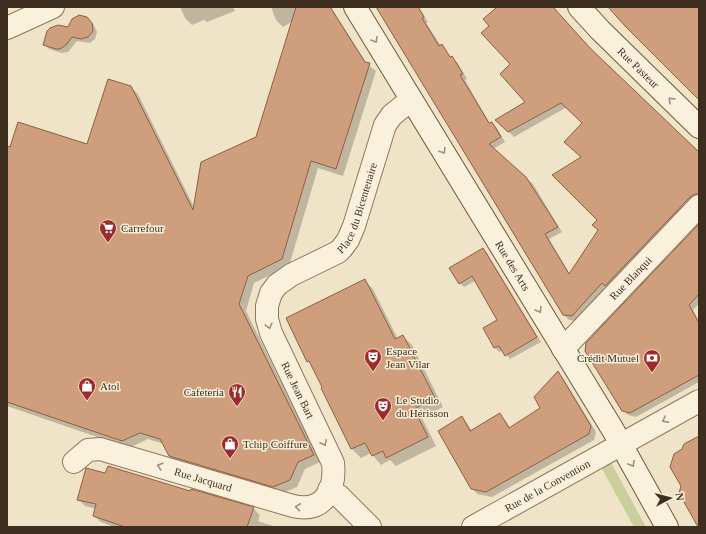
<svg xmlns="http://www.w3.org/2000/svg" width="706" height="534" font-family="'Times New Roman',serif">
<rect width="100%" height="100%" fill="#f0e4c8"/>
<path fill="#c9cf9b" d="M608,457L646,527H634L601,467Z"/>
<path fill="#0003" d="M180,7H233L235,11L207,22L204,20L192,25L185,18Z
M271,7H331L367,64L376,71L343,176L318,168L289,266L254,283L246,311L320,462L305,469L297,487L281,494L177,463L170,456L164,444L148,439L129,448L7,406V147L88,145L131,87L138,94L194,207L257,138L293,21L283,27L276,20Z
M377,7H419L428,22L426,23L441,46H442L451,58L457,62L467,79L465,80L490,124L492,123L497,128L505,142L493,149L533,184L562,232L549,239L570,274L599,230L598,220L582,158L583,123L567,107L514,137L497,120L526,102L511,64L490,26L498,7H553L599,59L699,154V194L577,321L569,320L564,315Z
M89,20L94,25L97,32L95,39L90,43L77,41L68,52L62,53L49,49L45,45L69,28Z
M699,226V304L693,310L699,321V382L636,417L628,415L623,410Z
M483,249L487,253L541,342L510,359L503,350L499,352L495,348L484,329L499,320L475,281L464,287L460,283Z
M365,281L373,289L398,339L403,336L412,345L443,407L422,418L436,446L396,466L390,460L381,465L371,453L361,458L352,449L322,388L323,387L312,365L308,361Z
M558,373L563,378L596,432L594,440L492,497L477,494L472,488L461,417L467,423L472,431L500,414L505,420L511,429L542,408Z
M190,493L253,508L260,515L258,521L276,527H114L101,522L94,516L96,509L85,506L79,500Z"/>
<path fill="#cf9f7d" stroke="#8d5f41" d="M296,7H330L365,62L370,63L336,169L311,161L282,259L248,276L239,304L314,455L298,462L290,480L273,487L169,456L160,439L140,433L122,441L7,402V146L10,147L18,122L87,144L108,79L131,86L193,210L201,162L256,137Z
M376,7H418L424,17L422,18L439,46L442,44L450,57L452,56L463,74L460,75L489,123L492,122L501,137L489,144L526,177L558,227L545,234L569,274L598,230L592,225L597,220L552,175L581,157L564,142L582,123L561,103L508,132L495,120L525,102L500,74L510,64L481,33L489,26L483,19L497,7H553L590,48L699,152V194H695L690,197L605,286L602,283L572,316L563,315Z
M608,7H699V100L625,26Z
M79,15L87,17L92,23L93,31L88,37L81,39L72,37L66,45L60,49H56L43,45L47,31L50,28L58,25L68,27L72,19Z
M699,224V294L689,305L699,323V375L630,413L622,411L585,351L586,343Z
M483,248L537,337L505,356L499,346L494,348L483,328L497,320L472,276L459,284L449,268Z
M365,279L395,339L403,335L435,398L414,409L428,437L386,458L383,451L372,456L365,443L351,449L321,388L322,387L309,361L307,362L286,318Z
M558,371L591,426L589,434L486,492L471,489L438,431L462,416L470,431L500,413L509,428L540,408L534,397Z
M699,436V527H698L679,493L681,486L670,467L674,454L682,449L684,444Z
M108,466L190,491L191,489L254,507L247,527H125L93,516L96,504L77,500L86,468L105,473Z"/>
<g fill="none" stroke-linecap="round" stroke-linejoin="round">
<g stroke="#8d765c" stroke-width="24">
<g id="street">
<path d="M7,28L53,7"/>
<path id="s1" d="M563,349L699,206"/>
<path id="s2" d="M74,462L88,450L100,449L293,506C323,513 336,491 333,463L271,333L267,319V306L271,293L277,285L291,275L338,252L342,248L348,240L354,226L385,125L392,115L411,100"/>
<path d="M329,490L339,496L370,527"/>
<path id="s3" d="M473,527L699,401"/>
</g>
</g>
<g stroke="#6f573f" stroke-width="24">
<g id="secondary">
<path id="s4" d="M355,7L613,430L667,527"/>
<path id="s5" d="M579,7L600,30L699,127"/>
</g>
</g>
<use href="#street" stroke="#faf1dc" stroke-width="22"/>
<use href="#secondary" stroke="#faf1dc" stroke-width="22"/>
</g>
<defs><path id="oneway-chevron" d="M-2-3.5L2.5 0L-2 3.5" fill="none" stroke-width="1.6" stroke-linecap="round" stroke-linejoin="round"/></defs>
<g stroke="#9c907e">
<use href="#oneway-chevron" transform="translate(375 40) rotate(59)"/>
<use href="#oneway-chevron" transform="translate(671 100) rotate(-136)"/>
<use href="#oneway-chevron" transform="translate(443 151) rotate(58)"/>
<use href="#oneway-chevron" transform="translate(539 310) rotate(59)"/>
<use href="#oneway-chevron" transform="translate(269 326) rotate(76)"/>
<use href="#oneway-chevron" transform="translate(665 420) rotate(151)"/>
<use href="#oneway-chevron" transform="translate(324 443) rotate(64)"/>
<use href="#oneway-chevron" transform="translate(632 464) rotate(61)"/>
<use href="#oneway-chevron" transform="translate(160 466) rotate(-163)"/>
<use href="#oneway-chevron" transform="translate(298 507) rotate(-172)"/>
</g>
<defs>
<g id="supermarket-pin" transform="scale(0.9)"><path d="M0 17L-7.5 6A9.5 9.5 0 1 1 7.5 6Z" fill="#9e2a2b" stroke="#f7eed8"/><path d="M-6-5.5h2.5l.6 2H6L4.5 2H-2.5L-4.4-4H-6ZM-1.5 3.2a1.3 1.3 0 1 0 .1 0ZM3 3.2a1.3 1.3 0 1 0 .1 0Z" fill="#fff"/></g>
<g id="theatre-pin" transform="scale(0.9)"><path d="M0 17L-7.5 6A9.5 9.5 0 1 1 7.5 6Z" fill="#9e2a2b" stroke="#f7eed8"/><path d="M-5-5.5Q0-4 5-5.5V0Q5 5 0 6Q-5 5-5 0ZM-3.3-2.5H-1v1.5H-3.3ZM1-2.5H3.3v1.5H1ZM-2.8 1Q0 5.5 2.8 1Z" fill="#fff"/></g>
<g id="bank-pin" transform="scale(0.9)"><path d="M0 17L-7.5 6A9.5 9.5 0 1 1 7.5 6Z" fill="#9e2a2b" stroke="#f7eed8"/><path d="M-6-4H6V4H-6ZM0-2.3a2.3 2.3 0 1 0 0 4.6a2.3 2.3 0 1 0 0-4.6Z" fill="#fff"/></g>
<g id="shop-pin" transform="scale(0.9)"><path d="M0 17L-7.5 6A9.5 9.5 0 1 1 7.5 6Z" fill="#9e2a2b" stroke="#f7eed8"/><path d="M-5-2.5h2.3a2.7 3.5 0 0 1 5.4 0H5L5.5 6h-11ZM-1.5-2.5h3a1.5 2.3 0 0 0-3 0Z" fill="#fff"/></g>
<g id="restaurant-pin" transform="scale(0.9)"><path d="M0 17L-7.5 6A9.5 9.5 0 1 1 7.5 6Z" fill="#9e2a2b" stroke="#f7eed8"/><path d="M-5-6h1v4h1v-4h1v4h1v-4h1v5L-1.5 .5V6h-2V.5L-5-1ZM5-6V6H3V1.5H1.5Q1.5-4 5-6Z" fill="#fff"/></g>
</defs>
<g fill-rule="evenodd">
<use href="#supermarket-pin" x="108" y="228"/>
<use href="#theatre-pin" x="373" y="357"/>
<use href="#bank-pin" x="652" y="358"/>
<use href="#shop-pin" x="87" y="386"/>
<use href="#restaurant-pin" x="237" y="392"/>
<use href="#theatre-pin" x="383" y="406"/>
<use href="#shop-pin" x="230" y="444"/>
</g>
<g text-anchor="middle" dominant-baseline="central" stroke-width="3" stroke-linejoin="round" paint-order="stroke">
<g font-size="11" fill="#3d2e20" stroke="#f7eed8">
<text stroke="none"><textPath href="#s5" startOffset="85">Rue Pasteur</textPath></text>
<text stroke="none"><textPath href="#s2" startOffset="617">Place du Bicentenaire</textPath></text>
<text stroke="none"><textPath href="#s4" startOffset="303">Rue des Arts</textPath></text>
<text stroke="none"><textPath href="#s1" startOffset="98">Rue Blanqui</textPath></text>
<text transform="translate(298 390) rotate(64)">Rue Jean Bart</text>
<text stroke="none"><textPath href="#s2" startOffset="138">Rue Jacquard</textPath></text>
<text stroke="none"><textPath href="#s3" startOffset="85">Rue de la Convention</textPath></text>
</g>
<g font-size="11" fill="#3d2e20" stroke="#f7eed8" text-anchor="start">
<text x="121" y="228">Carrefour</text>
<text x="386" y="351">Espace<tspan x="386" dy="13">Jean Vilar</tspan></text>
<text x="639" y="358" text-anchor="end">Crédit Mutuel</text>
<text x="100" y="386">Atol</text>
<text x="224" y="392" text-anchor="end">Cafeteria</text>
<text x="396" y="400">Le Studio<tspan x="396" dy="13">du Hérisson</tspan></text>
<text x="243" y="444">Tchip Coiffure</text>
</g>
</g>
<rect width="706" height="534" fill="none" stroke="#3d2e20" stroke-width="16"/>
<g transform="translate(670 498) rotate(83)" stroke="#f7eed8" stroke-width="3" paint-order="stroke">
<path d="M0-3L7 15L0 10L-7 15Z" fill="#3d2e20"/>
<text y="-6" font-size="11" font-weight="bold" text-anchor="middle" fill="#3d2e20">N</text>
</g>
</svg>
